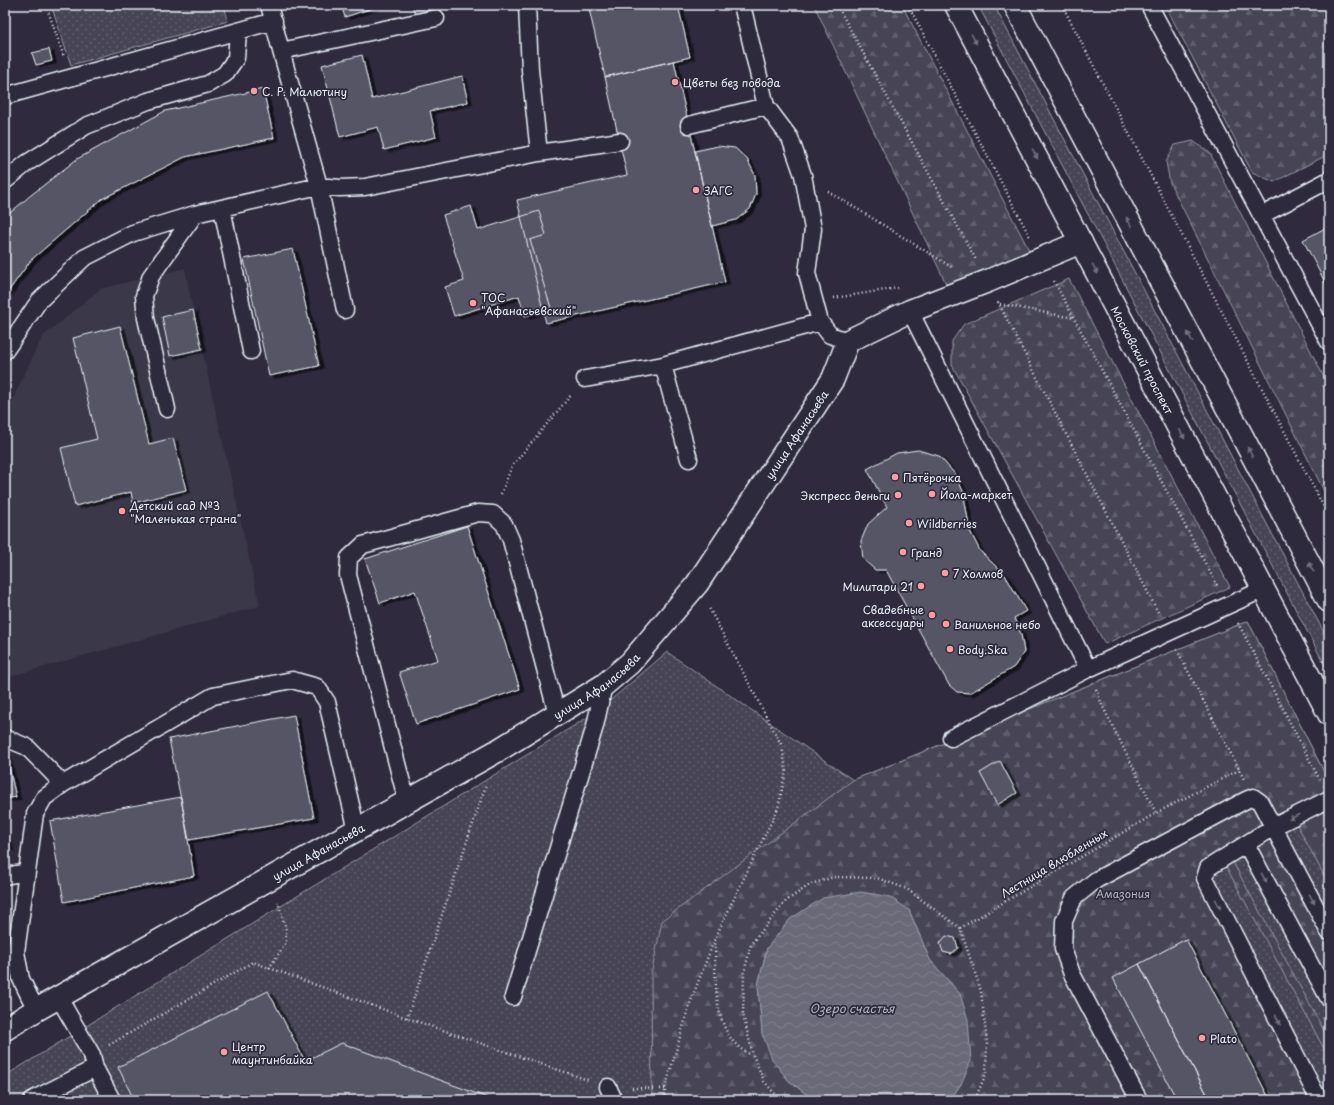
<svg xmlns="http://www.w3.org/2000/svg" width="1334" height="1105" font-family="'Playpen Sans',sans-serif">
<defs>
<pattern id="grass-dots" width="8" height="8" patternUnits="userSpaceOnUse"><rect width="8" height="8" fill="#464455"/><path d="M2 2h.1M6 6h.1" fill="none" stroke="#615f6e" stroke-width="1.8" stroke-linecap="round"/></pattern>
<pattern id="forest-firs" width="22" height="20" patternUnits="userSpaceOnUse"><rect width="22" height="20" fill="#464455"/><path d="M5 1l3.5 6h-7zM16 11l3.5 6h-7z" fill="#615f6e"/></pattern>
<pattern id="water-waves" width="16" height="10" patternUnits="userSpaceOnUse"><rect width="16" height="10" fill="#696978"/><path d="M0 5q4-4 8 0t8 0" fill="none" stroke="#7e7f8c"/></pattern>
<filter id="shadow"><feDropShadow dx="4.5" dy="2.5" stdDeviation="0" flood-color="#0009"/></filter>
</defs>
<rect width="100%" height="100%" fill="#2f2a3d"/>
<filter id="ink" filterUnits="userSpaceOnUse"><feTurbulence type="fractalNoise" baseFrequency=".025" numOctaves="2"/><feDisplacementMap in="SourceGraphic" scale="8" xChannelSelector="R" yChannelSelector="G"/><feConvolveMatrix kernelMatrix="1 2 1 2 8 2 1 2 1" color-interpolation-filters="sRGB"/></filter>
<g filter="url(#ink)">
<path fill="#3b3749" d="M185,268L193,310L260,606L5,678V415L42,337L100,289Z"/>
<path fill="url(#grass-dots)" stroke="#979aa6" d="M51,5H224L228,21L71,65Z
M978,5H994L1329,642V673Z
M1248,621L1329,782V1100H5V1076L598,711L667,652L853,780Z"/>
<path fill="url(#forest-firs)" stroke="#979aa6" d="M814,5H902L1029,250L950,292Z
M1165,5H1329V154L1274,182L1252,172Z
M1193,141L1210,153L1329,387V501L1170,183L1166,162L1175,145Z
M1069,279L1230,587L1105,644L952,365V341L964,324Z
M1248,621L1329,782V885L1293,817L1274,828L1329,932V999L1246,844L1229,855L1329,1040V1058L1222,859L1208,868L1319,1100H1270L1186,939L1139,964L1210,1100H950L961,1084L960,994L930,960L909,910L767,948L758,985L762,1033L788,1080L814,1100H652L651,975L662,921L853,780Z"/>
<path fill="url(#water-waves)" stroke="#9c9fab" d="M861,892L890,897L909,910L930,960L960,994L968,1020L971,1061L961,1084L950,1100H814L788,1080L772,1059L762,1033L758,985L767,948L790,919L823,898Z"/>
<path fill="#575565" stroke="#e8f1f8" filter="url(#shadow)" d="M341,5H382L345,17Z
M412,5H441L442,8L416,16Z
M588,5H678L690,57L605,77Z
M49,49L52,61L36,65L32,53Z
M362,55L372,99L462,76L468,102L430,111L436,137L384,150L378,127L340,137L322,65Z
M674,61L725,282L546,323L517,200L627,175L605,77Z
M263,89L274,138L185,157L102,199L31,260L5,296V217L31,195L77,159L165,111Z
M718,146L735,148L747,159L755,175L756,194L750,209L736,220L712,226L695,151Z
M471,206L478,230L539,211L546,235L530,240L551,308L525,316L519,296L454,316L445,287L464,281L443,215Z
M1329,226V290L1303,240Z
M293,249L319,366L269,376L244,259Z
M193,310L202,349L170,356L162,317Z
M120,326L149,444L173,438L186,490L133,503L131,492L75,506L61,448L97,439L73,338Z
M918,450L939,456L955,474L963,491L970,531L980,551L1005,575L1026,611L1014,618L1021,634L1024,652L1014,667L970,693L957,692L949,685L886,570H875L863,559L861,541L868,524L887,507L867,469L897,453Z
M467,526L520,689L416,724L399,672L438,660L415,591L380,603L365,559Z
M294,715L314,818L189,840L169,739Z
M5,750L16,797L5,799Z
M1000,761L1017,793L997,805L980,773Z
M181,797L194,876L64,902L50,821Z
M5,829L9,848H5Z
M946,936L955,938L958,948L951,954L943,952L940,943Z
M1186,939L1270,1100H1210L1139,964Z
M1139,964L1210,1100H1177L1113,978Z
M268,991L305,1061L342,1043L493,1100H134L118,1067Z"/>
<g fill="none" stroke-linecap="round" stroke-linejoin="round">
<g stroke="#e8f1f8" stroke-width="19">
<path id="lane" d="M269,5L281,51L319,186L345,310
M527,5L530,70L539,153
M742,5L766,106L790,138L803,175L813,229L807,273L820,322L830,335L848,341
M1149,5L1329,342
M281,51L436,18
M5,96L274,21
M689,125L766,106
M5,181L27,163L86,126L148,101L208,84L225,74L236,58L238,32
M222,208L251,351
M1262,215L1329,180
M910,311L1088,669
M5,351L39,301L84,258L133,233L195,214
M663,365L689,459
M585,379L663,365L820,322
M167,409L146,318L144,296L151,276L195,214L319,186L340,188L365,187L539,153L620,141
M5,738L27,747L63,784
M951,738L1088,669L1264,589
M407,802L348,575L349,558L363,545L478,513L493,514L504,524L511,540L557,714
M1246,844L1329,999
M5,876L27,872
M513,997L595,726L604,685
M59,998L92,1055L95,1068L112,1100
M36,1010L21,979L16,952L35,814L44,798L63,784L213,696L292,680L317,687L327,702L357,831
M608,1087L614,1100
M32,1100L95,1068
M1139,1100L1072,974L1063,949L1064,921L1074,898L1096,880L1246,800L1253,797L1260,802L1329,932
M1319,1100L1205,878L1208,868L1222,859L1273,827L1329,799"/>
</g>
<g stroke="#e8f1f8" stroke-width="25">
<g id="street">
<path id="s1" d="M5,1029L36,1010L497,751L604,685L630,663L697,584L833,379L848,341L910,311L988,281L1081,242"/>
</g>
</g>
<g stroke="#e8f1f8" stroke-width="25">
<g id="primary">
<path id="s2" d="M956,5L1329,714"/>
<path d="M1015,5L1329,601"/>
</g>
</g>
<path stroke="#e8f1f8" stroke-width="2.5" stroke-dasharray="1 3" stroke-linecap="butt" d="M46,5L64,57
M837,5L976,260
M908,5L1030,237
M1062,5L1329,517
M828,191L953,268
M1054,281L1218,587
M834,298L898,288
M998,302L1159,614
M1000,304L1073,318
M501,494L512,466L571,395
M1238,623L1320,780
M1177,650L1244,779
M1096,689L1102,705L1156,813
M960,928L1156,813L1239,770
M715,940C716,977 710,1038 752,1055
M269,968L286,943V930L278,902
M407,1018L486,785
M109,1045L253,962L407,1018L588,1080
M632,1088L665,1089
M665,1100V1089L689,1006L715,938L778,808L786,771L782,746L709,608
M780,1100L764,1081L753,1055L743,1015L744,973L751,944L786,901L811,884L834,877L877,878L907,889L960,928L981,991L987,1043L986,1073L975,1100"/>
<use href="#lane" stroke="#2f2a3d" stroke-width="16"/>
<use href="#street" stroke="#2f2a3d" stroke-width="22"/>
<use href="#primary" stroke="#2f2a3d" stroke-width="22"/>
</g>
<defs><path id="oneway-solid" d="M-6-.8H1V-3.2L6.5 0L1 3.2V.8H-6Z"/></defs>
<g fill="#70707e">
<use href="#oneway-solid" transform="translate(974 39) rotate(62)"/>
<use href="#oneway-solid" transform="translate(1035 154) rotate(62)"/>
<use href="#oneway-solid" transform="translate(1129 222) rotate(-118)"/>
<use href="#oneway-solid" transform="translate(1095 269) rotate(62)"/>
<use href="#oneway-solid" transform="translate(1190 337) rotate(-118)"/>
<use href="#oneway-solid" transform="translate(1182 434) rotate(62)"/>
<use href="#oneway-solid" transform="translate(1250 452) rotate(-118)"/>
<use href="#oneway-solid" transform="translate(1311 567) rotate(-118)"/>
<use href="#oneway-solid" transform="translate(1294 817) rotate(153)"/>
<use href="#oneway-solid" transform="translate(1264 878) rotate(62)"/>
<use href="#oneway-solid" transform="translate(1312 899) rotate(62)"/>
<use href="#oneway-solid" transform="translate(1218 904) rotate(63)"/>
<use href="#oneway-solid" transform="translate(1278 1020) rotate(63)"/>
</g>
</g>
<g fill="#ff9aa2" stroke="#2f2a3d" stroke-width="1.5">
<circle cx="675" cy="82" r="4"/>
<circle cx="254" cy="91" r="4"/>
<circle cx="696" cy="190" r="4"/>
<circle cx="473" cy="303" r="4"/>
<circle cx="895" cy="477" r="4"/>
<circle cx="932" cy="494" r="4"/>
<circle cx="898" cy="495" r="4"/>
<circle cx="122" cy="511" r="4"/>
<circle cx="909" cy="523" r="4"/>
<circle cx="903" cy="552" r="4"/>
<circle cx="945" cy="573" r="4"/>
<circle cx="921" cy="586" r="4"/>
<circle cx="932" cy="615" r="4"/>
<circle cx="946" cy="624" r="4"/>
<circle cx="950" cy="649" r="4"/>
<circle cx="1202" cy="1038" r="4"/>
<circle cx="224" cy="1052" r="4"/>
</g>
<g text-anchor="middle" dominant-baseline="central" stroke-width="3.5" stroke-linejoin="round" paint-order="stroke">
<g font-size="11" fill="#e8f1f8" stroke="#2f2a3d" text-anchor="start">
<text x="683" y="82">Цветы без повода</text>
<text x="262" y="91">С. Р. Малютину</text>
<text x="704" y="190">ЗАГС</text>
<text x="481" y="297">ТОС<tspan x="481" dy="13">"Афанасьевский"</tspan></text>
<text x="903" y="477">Пятёрочка</text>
<text x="940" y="494">Йола-маркет</text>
<text x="890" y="495" text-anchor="end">Экспресс деньги</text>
<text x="130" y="505">Детский сад №3<tspan x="130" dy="13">"Маленькая страна"</tspan></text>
<text x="917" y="523">Wildberries</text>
<text x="911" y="552">Гранд</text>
<text x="953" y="573">7 Холмов</text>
<text x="913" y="586" text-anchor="end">Милитари 21</text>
<text x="924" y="609" text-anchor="end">Свадебные<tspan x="924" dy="13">аксессуары</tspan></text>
<text x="954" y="624">Ванильное небо</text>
<text x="958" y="649">Body.Ska</text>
<text x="1210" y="1038">Plato</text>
<text x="232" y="1046">Центр<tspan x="232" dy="13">маунтинбайка</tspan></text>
</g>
<g font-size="11" fill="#e8f1f8" stroke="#2f2a3d">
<text stroke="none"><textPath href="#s2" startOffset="401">Московский проспект</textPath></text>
<text stroke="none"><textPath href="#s1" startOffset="1008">улица Афанасьева</textPath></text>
<text stroke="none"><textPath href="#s1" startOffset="684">улица Афанасьева</textPath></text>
<text stroke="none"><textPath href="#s1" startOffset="360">улица Афанасьева</textPath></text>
<text transform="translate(1054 863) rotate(-31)">Лестница влюбленных</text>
</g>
<g font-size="11" fill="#afb4bf" stroke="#2f2a3d">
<text x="1123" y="893">Амазония</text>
</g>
<g font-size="12" font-style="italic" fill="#afb4be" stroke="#2f2a3d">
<text x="852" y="1008">Озеро счастья</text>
</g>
</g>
<rect width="1334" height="1105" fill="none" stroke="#2f2a3d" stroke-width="20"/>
<rect x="10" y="10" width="1314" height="1085" fill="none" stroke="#e8f1f8" stroke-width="1.5" filter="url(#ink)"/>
</svg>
